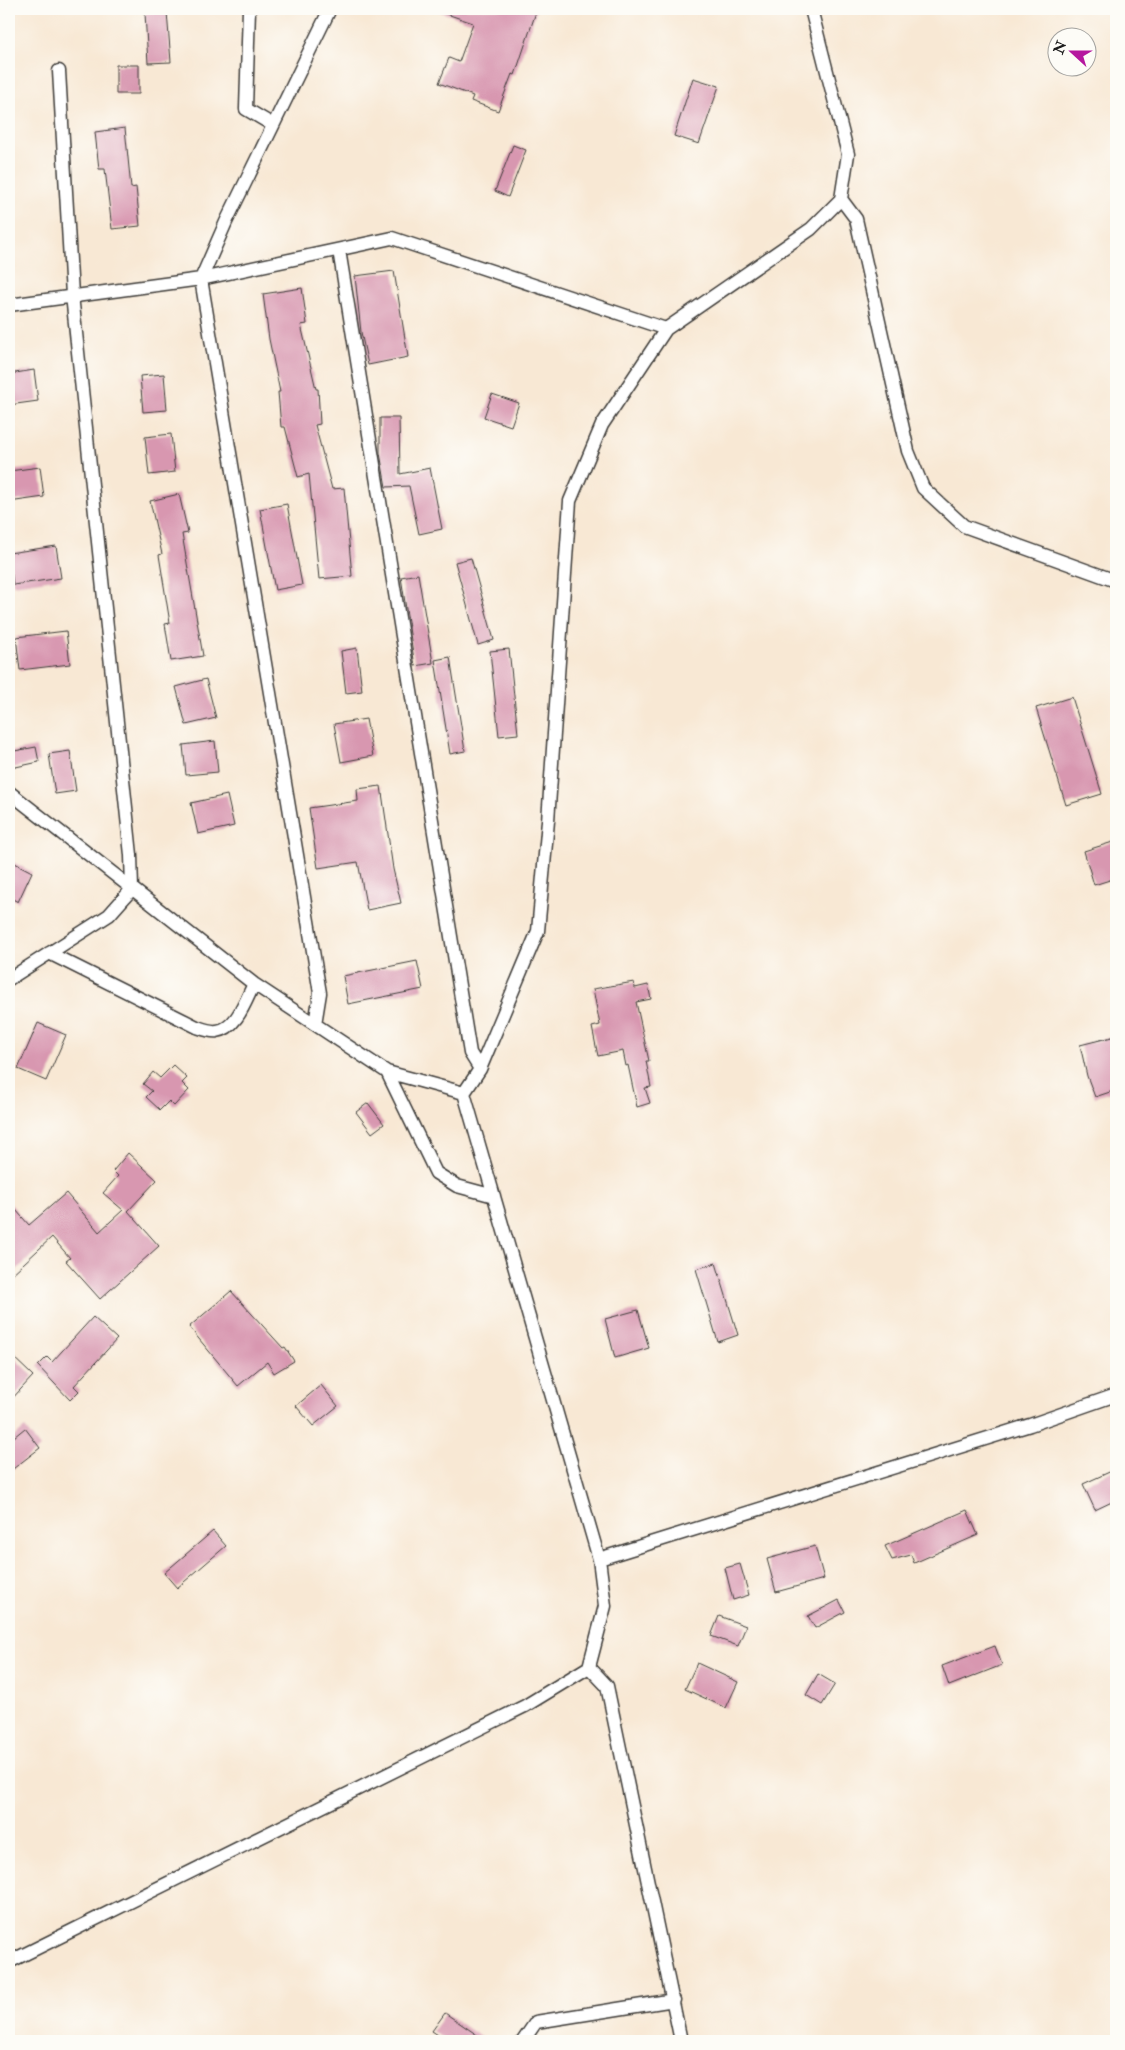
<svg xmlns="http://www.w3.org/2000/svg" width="1125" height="2050" font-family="'IM FELL Double Pica',serif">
<rect width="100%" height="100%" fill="#fdfcf7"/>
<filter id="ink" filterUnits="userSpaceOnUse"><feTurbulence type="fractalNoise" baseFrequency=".02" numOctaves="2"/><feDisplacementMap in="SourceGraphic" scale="10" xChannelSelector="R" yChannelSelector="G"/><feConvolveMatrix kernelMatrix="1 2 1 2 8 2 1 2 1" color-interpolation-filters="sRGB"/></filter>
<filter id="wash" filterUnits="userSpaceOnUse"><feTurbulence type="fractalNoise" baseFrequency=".0096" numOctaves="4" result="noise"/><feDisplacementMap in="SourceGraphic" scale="20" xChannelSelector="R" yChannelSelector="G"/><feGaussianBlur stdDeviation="1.12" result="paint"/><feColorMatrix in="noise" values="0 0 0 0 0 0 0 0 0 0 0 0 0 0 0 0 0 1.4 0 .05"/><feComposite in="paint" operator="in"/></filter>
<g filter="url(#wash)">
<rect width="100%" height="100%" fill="#f8e8d4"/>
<g id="blocks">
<path fill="#d897b0" d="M438,9H537L515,75L512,74L498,111L471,101L473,96L439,83L449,58L459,62L473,23L438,11Z
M167,12L171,62L148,63L145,13Z
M116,65H139V94H116Z
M693,78L719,86L699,144L674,136Z
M125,128L131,188L136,187L140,226L112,229L105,169H99L95,132Z
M513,145L526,150L508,197L495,191Z
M394,271L408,357L368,365L361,332L355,276Z
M302,288L307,324L301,325L316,389H318L320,424L315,425L332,489L344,488L352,576L319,579L309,474L298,477L285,427H281L278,392H280L269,339L263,294Z
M34,370L38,401L9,405V374Z
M164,374L167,410L143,412L140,376Z
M492,394L519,403L511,426L484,417Z
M380,418H399L400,474L430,468L442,529L419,534L409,486L386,487L380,453Z
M171,434L175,472L149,475L145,437Z
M40,467L44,497L9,502V471Z
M179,494L188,533L182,534L203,656L171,661L165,624L170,623L159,555L162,554L150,501Z
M287,504L302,585L275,590L260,509Z
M56,546L61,578L13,585L9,553Z
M471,558L494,640L478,645L455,562Z
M418,574L433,663L415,666L401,577Z
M66,631L70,664L20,670L16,637Z
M357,648L362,691L346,693L341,651Z
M509,649L518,734L499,736L490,651Z
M450,657L465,751L450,754L435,660Z
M206,679L216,718L186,725L176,687Z
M1072,697L1102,794L1066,805L1036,708Z
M366,719L373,756L341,762L334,724Z
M215,741L218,772L186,775L183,745Z
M36,747L39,762L11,768L9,752Z
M70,751L76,791L55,794L49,754Z
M381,786L393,869L401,903L367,910L358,862L318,868L309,808L358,801L357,789Z
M227,795L234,826L198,834L191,803Z
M1116,841V878L1094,885L1084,851Z
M9,860L32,872L18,902L9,897Z
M417,961L423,989L348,1004L343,976Z
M634,982L635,988L648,985L651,999L636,1002L649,1061H646L651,1087L645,1088L650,1103L637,1107L628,1065L626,1066L623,1051L598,1056L592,1027L600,1025L593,989Z
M38,1023L66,1035L46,1081L18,1069Z
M1116,1036V1090L1095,1097L1087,1076L1080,1045Z
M173,1065L187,1078L182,1083L189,1090L174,1106L169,1101L160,1110L146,1097L152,1091L143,1084L153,1072L160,1078Z
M368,1103L384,1124L372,1133L356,1112Z
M128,1153L157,1180L128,1211L159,1246L100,1299L66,1261L70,1258L52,1237L9,1277V1202L29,1225L66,1193L99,1232L123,1210L103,1193L118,1176L113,1171Z
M716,1263L738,1335L718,1342L696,1269Z
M231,1291L283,1348L285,1347L294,1361L274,1373L267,1362L238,1386L189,1327Z
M638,1310L649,1348L615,1358L605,1319Z
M93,1317L117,1339L74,1386L79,1391L70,1400L38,1366L47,1357L52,1362Z
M9,1353L33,1376L9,1402Z
M321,1385L338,1406L313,1426L296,1406Z
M25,1428L40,1448L9,1472V1441Z
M1116,1469V1500L1095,1510L1083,1484Z
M967,1510L978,1535L914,1563L911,1555L892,1560L885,1546Z
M213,1531L226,1546L177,1588L164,1573Z
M815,1546L824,1579L776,1592L767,1559Z
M740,1564L749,1595L733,1600L725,1568Z
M839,1600L845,1612L815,1628L808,1616Z
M719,1616L746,1626L738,1646L711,1636Z
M995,1646L1002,1665L949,1686L942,1666Z
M697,1663L738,1682L726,1708L685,1689Z
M818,1674L835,1684L822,1705L806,1695Z
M445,2013L486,2041H447L432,2031Z"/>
</g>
</g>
<g filter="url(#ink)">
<use href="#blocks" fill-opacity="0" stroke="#3d3b38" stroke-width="1"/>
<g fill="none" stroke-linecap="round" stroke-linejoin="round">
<g stroke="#3d3b38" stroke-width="15">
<path id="street" d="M249,9L246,109L273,125
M841,199L856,219L908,451L923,488L964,526L1116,581
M339,250L470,1053L480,1069
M9,305L201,279L392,238L666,329
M9,792L254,984L387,1072L464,1093
M49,953L197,1027C203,1029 211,1032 217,1031C237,1029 246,999 254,984
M9,979L109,915L132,889L131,855L72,295L59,71
M315,1024L320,993L201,279L226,222L330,9
M387,1072L436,1173L457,1186L494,1196
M599,1559L1030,1425L1116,1395
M589,1667L607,1686L681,2041
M9,1962L525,1706L589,1667L605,1606L599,1559L464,1093L480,1069L538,931L548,821L570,501L602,425L666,329L811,229L841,199L848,154L811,9
M523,2041L536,2022L674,2000"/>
</g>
<use href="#street" stroke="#fff" stroke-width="12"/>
</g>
</g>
<rect width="1125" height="2050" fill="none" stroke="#fdfcf7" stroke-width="30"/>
<g transform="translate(1072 52) rotate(291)"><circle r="24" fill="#fdfcf7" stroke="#a3a29f"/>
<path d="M0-4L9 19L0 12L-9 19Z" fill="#b5179e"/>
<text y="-8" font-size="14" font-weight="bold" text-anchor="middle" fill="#1c1c1c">N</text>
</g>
</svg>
